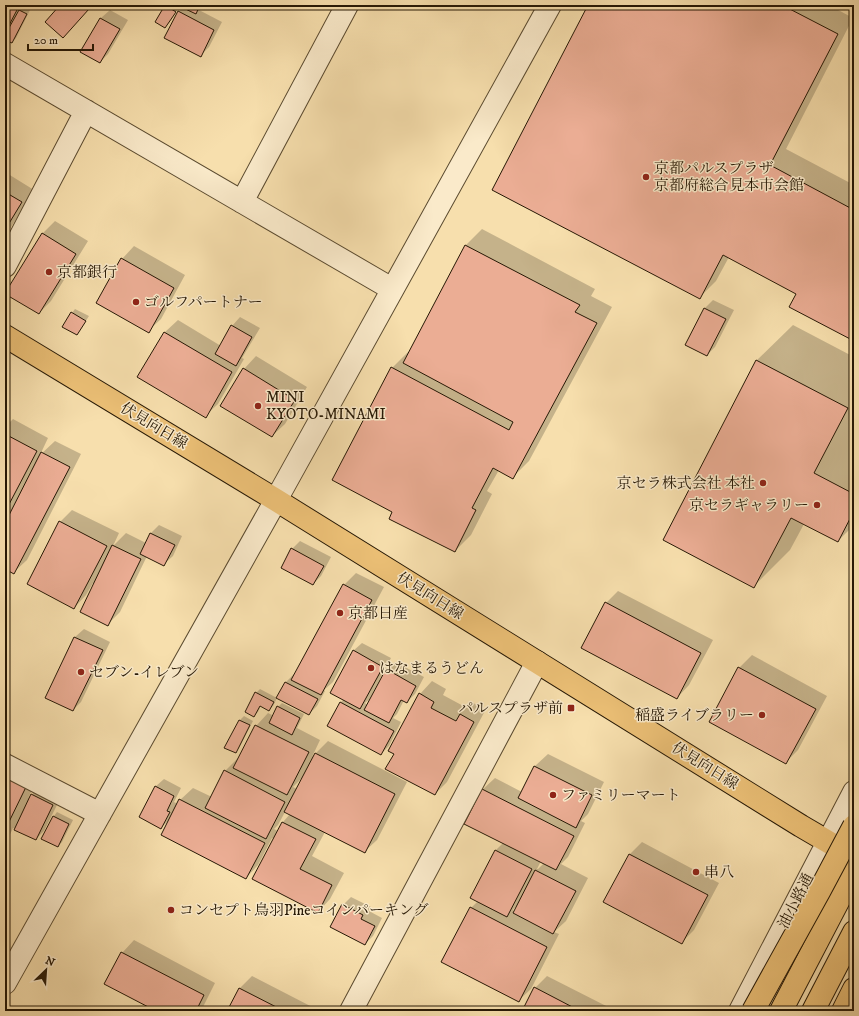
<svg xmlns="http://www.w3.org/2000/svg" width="859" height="1016" font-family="'IM FELL DW Pica','Noto Serif JP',serif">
<rect width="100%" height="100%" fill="#f7dfad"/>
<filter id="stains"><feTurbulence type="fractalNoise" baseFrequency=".005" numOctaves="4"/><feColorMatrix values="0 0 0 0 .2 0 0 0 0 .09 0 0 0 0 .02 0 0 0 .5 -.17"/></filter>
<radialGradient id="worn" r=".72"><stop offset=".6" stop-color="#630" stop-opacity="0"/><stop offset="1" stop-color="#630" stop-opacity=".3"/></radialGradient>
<path fill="#0003" fill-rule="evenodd" d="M5,5H21L18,12L24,6L30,10L16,38L12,42L5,39L9,30L5,33Z
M61,5H92L71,29Z
M126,5H135L132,9Z
M167,5H175L179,7L169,23L165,27L166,6Z
M179,5H203L199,10L222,22L209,47L201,55L179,12L183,7Z
M589,5H829L853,18L786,149L854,185V340L797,294L729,257L716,281L700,297Z
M110,10L128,20L108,54L100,62L82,52L101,18Z
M5,172L34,190L5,237Z
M55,221L88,241L51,301L39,313L42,234Z
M482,229L595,289L591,296L612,307L529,461L513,477L499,470L487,491L492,494L471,535L455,551L394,512L392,368L408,352H410L466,245Z
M134,246L185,275L161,319L148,331L122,259Z
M713,300L734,310L715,347L707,355L705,308Z
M75,309L89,316L80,330L76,334L72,313Z
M240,317L260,328L242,358L244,359L218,404L205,416L139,377L165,332L178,320L221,346L232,326Z
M793,325L854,357V428L849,437L854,439V525L838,541L804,524L790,550L754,586L756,361Z
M256,356L307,387L285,424L272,436L244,369Z
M13,419L48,438L40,455L55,441L81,454L27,560L14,572L5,568V427Z
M72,510L119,533L113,546L126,533L146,543L151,533L159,525L182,536L173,556L164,564L147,556L120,612L108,624L94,584L93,583L86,595L74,608L60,522Z
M300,541L331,557L321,576L313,584L292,549Z
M356,573L384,587L333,682L324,690L325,691L317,706L309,714L278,697L286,682L294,674L295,675L344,585Z
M618,591L713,640L689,685L677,698L606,603Z
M84,629L110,642L81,702L73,710L46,697L75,637Z
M362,643L391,658L369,700L365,703L368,705L387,670L395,662L424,677L415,694L407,702L404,700L397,714L393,718L401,722L389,746L381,754L341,702L344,699L353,651Z
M752,655L827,696L798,750L786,762L710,722L739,668Z
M432,681L446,689L443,695L467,708L473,703L486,709L447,782L435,794L395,753L420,694Z
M260,689L277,698L273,706L269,710L261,705L258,712L254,716L256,693Z
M282,703L304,714L297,728L320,740L312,757L328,741L407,782L377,840L364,852L325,832L312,856L344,873L330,899L318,912L274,839L272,838L258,865L246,878L170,819L161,828L155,787L164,779L181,788L174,802L178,804L180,800L193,788L212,797L225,771L238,758L239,759L256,726L268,713L274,716L278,707ZM302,778L297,789L293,787ZM285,812L290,814L283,822L278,831L274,829L278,825Z
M244,716L253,721L239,748L235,752L226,747L240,720Z
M5,753L42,771L28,798L40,787L61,797L44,831L36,839L13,828L5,845Z
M548,754L604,782L588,814L581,821L585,823L568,857L561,864L588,878L566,921L554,932L559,934L531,989L518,1001L471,908L478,901L496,850L504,842L482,790L495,778L522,792L535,766ZM541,861L544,863L538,869H537ZM517,905L515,912L513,910Z
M57,812L73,820L62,842L58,846L54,816Z
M642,842L719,883L694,930L682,942L605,902L630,854Z
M351,897L371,907L369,911L382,918L373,936L365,944L343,905Z
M134,940L215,983L201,1011H158L122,953Z
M252,976L320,1011H228L240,988Z
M547,976L616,1011H523L535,988Z"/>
<path fill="#ebad94" stroke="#261805" d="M5,5H13L18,8L5,33Z
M60,5H84L89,9L63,38L45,22Z
M165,5L176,12L165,28L155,22Z
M177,5H200L196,14Z
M588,5H782L838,34L770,165L854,210V341L789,307L796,294L723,255L700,299L492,190Z
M19,10L27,14L12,43L5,40V35Z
M178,11L214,30L201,57L164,38Z
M100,18L120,29L100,63L80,52Z
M5,192L22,202L5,230Z
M42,233L76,254L39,314L5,294V293Z
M465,245L580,305L575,312L597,323L513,479L493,468L472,508L476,510L455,552L389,519L392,512L332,480L391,367L509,430L513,422L403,363Z
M121,258L174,288L149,333L96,303Z
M704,308L726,319L707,356L685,345Z
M71,312L86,321L77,335L62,327Z
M231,325L252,337L236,366L215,354Z
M164,332L232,372L206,418L137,377Z
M756,360L848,408L814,473L854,494V511L838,542L791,518L754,588L663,540Z
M243,368L295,400L272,437L220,406Z
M5,434L37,451L5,512Z
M41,452L70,467L14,574L5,569V523Z
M59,521L107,546L74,609L27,584Z
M150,533L175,545L164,566L140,554Z
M112,545L141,559L108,626L80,612Z
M291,548L324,566L313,585L281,568Z
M343,584L372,600L321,695L291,680Z
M605,602L701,653L677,699L581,648Z
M74,637L103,650L73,711L45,698Z
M353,650L383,667L360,709L330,693Z
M738,667L816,709L786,764L709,722Z
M386,669L416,686L407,703L401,700L389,723L364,710Z
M285,682L318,699L309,715L276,698Z
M255,692L274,702L269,711L260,706L254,717L245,712Z
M419,693L434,702L431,708L456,721L460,714L474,722L435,795L385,769L394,754L388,751Z
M340,702L394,731L381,755L327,726Z
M277,706L300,718L292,735L269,723Z
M239,720L250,725L236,753L224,748Z
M255,725L309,752L287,795L233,768Z
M315,753L395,794L365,853L284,812Z
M534,766L592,795L576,828L518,798Z
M224,770L285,802L266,839L205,808Z
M5,777L26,787L5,830Z
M155,786L174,796L167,811L170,812L161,829L139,817Z
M482,789L574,836L556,870L464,824Z
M31,794L53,805L36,840L14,830Z
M179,799L265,843L246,879L161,835Z
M53,816L69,824L58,847L41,839Z
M282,822L316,839L300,869L332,885L318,913L252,879Z
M495,850L532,869L507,917L470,898Z
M629,854L708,895L682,944L603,902Z
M535,870L576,891L553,934L513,913Z
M342,904L363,915L361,919L375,926L365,945L330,927Z
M470,907L547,947L519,1002L441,962Z
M121,952L204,995L196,1011H156L104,984Z
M534,987L580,1011H522Z
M239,988L284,1011H227Z"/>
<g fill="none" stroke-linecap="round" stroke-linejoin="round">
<g stroke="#5a4a2f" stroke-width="24">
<path id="minor" d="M5,64L392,289
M242,202L347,5
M5,266L86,111
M5,765L100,814
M5,983L276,500L550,5
M351,1011L537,662
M740,1011L854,792"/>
</g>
<g stroke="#261805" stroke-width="24">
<path id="major" d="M5,336L276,500L801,826L854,857"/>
</g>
<g stroke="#261805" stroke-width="24">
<path id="highway" d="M781,1011L854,871
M813,1011L854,932
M843,1011L854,989"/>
</g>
<use href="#minor" stroke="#faeaca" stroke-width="22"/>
<use href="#major" stroke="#ecc076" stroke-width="22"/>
<use href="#highway" stroke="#ecc076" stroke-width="22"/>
<g stroke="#261805" stroke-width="24" stroke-linecap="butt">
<path id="highway-bridge" d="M753,1011L820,890L854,826"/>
</g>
<use href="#highway-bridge" stroke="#ecc076" stroke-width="22"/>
</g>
<g fill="#8f2418" stroke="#faeaca" stroke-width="1.5">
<circle cx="646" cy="177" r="4"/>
<circle cx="49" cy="272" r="4"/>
<circle cx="136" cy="302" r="4"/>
<circle cx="258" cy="406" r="4"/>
<circle cx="763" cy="483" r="4"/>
<circle cx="817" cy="505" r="4"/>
<circle cx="340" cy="613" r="4"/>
<circle cx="371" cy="668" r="4"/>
<circle cx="81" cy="672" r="4"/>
<rect x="567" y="704" width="8" height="8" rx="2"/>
<circle cx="762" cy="715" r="4"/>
<circle cx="553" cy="795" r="4"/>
<circle cx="696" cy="872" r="4"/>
<circle cx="171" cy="910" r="4"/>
</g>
<g text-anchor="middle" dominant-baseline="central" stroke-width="3" stroke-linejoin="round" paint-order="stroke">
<g font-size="15" fill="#261805" stroke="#faeaca" text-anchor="start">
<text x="654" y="168">京都パルスプラザ<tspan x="654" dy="17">京都府総合見本市会館</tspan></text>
<text x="57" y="272">京都銀行</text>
<text x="144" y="302">ゴルフパートナー</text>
<text x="266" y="397">MINI<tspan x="266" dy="17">KYOTO-MINAMI</tspan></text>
<text x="755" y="483" text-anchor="end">京セラ株式会社 本社</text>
<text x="809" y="505" text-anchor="end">京セラギャラリー</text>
<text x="348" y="613">京都日産</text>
<text x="379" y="668">はなまるうどん</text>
<text x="89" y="672">セブン-イレブン</text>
<text x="563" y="708" text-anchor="end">パルスプラザ前</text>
<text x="754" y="715" text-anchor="end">稲盛ライブラリー</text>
<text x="561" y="795">ファミリーマート</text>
<text x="704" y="872">串八</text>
<text x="179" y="910">コンセプト鳥羽Pineコインパーキング</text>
</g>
<g font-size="15" fill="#261805" stroke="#faeaca">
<text transform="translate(154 426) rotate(31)">伏見向日線</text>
<text transform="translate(430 596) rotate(32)">伏見向日線</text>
<text transform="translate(705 766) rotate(32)">伏見向日線</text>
<text transform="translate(796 901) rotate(-63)">油小路通</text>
</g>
</g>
<rect width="859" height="1016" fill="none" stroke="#f7dfad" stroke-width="20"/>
<rect x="6" y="6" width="847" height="1004" fill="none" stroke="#261805" stroke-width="2"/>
<rect x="10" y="10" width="839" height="996" fill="none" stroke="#261805"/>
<g transform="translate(46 970) rotate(25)" stroke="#faeaca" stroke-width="3" paint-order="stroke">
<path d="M0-3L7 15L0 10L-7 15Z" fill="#261805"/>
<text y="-6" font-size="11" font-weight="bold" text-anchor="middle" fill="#261805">N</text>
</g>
<path d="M28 44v6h65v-6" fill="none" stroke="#261805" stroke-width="2"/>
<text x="34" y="44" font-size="12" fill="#261805" stroke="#faeaca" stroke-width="3" paint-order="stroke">20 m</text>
<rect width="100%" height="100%" filter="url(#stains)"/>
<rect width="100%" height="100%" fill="url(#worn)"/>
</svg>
